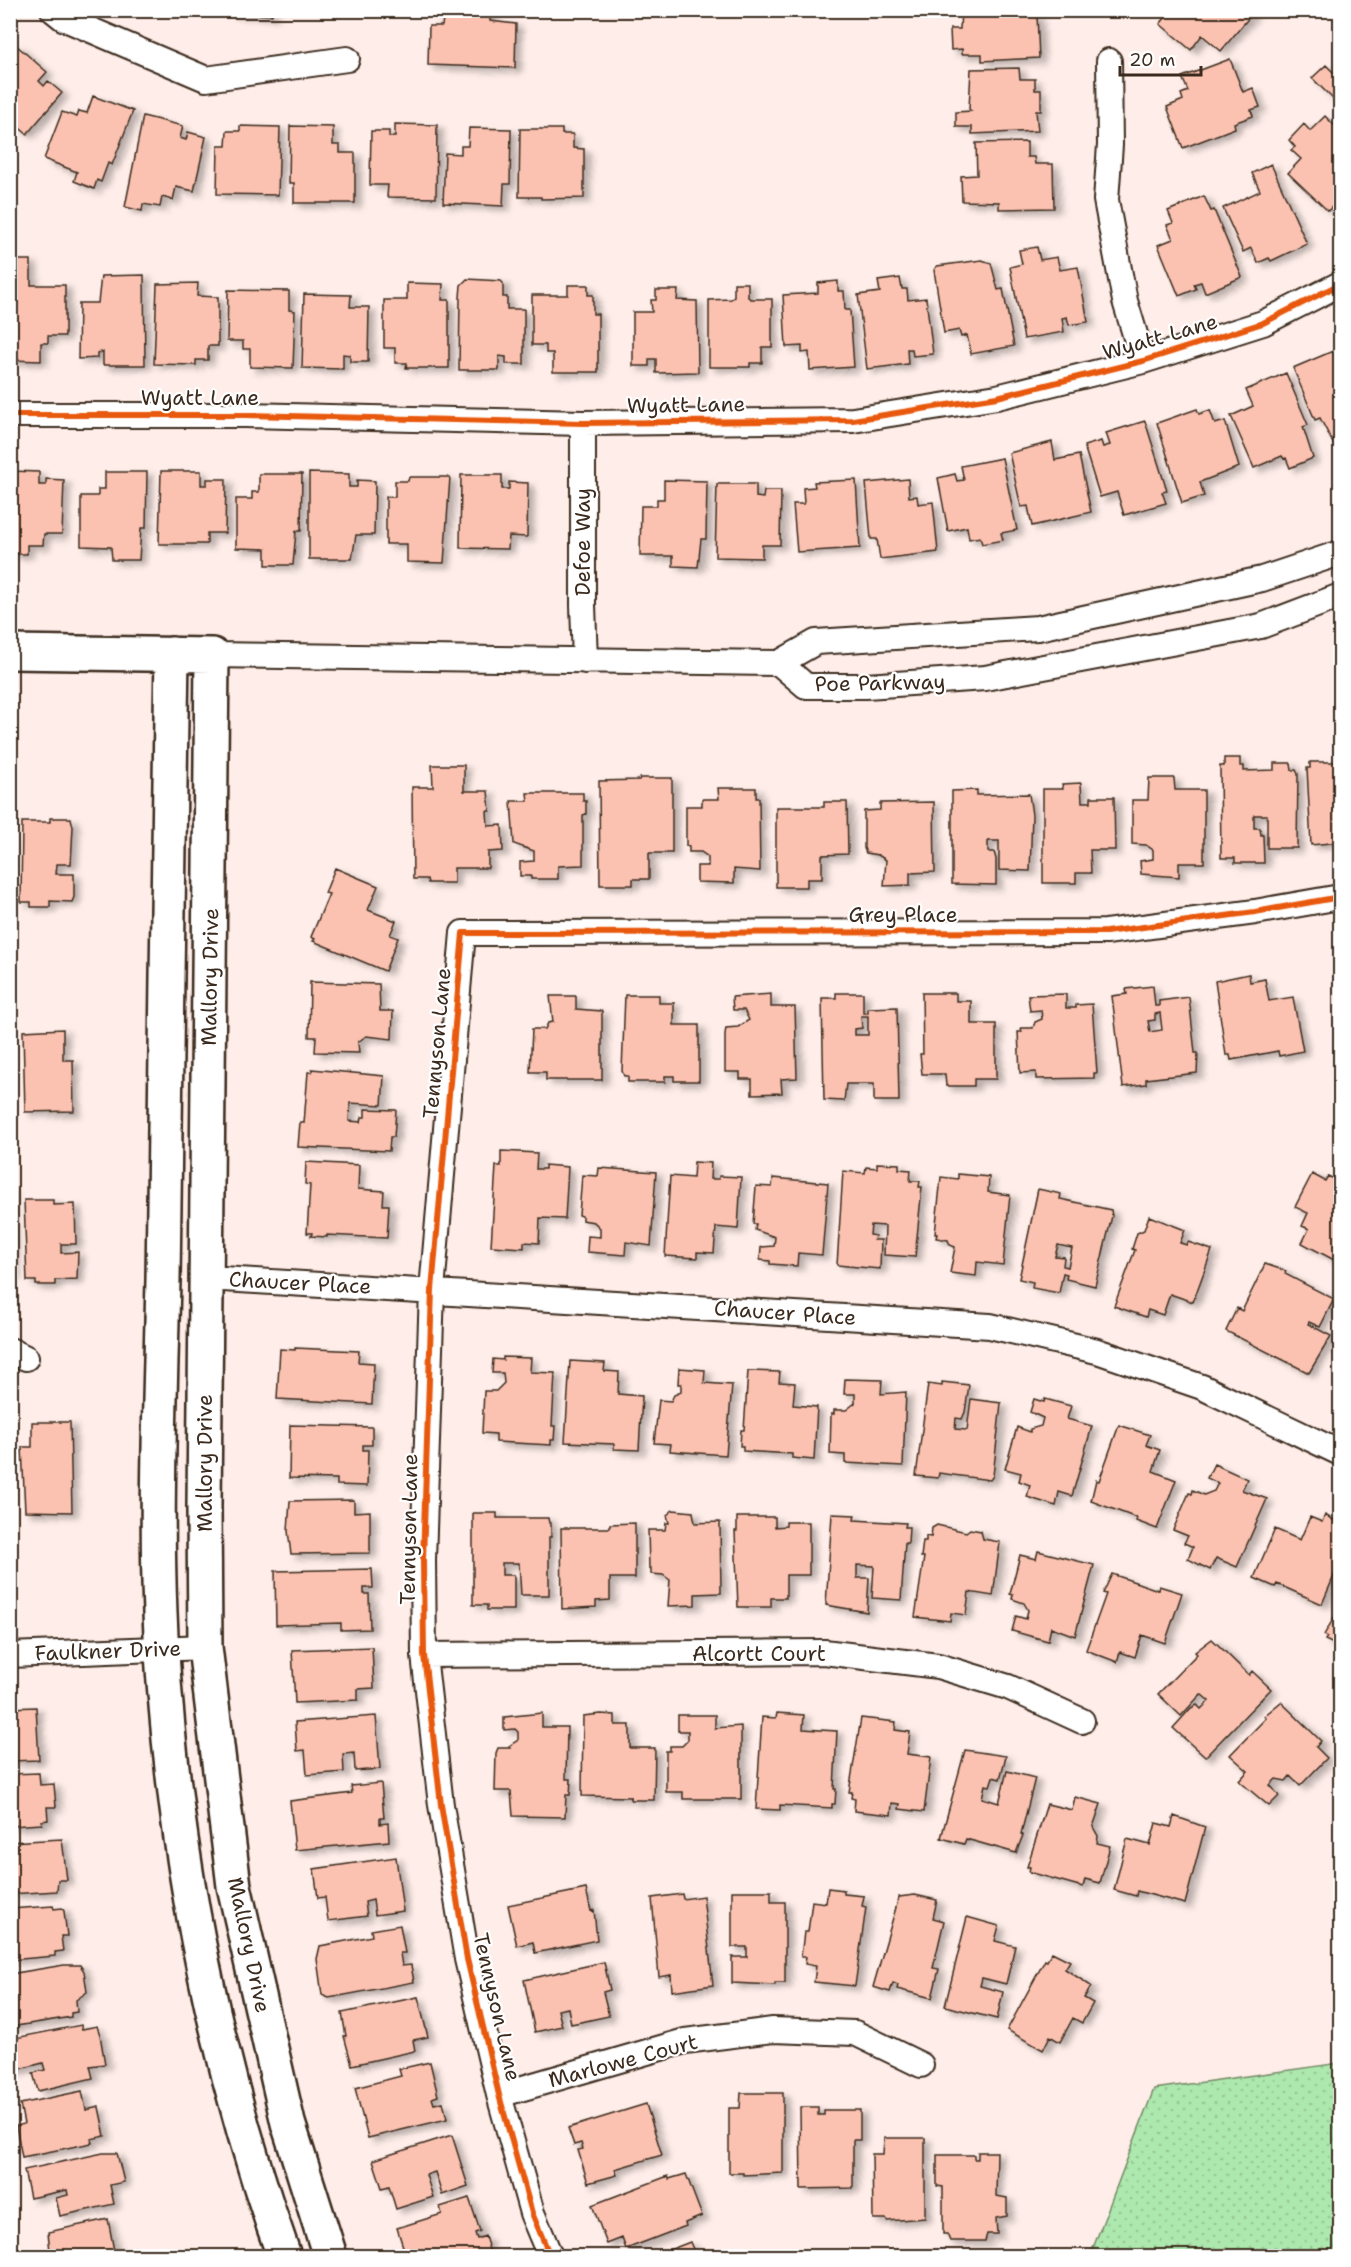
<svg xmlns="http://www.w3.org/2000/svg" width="1351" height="2267" font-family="'Shantell Sans',sans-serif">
<defs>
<pattern id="grass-dots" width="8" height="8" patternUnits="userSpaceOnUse" patternTransform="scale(1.5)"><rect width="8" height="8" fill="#ade8ae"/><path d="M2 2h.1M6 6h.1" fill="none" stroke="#96c795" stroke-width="1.8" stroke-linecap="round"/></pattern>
<filter id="shadow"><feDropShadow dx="6" dy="4" stdDeviation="3" flood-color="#0004"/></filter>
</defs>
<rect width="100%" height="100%" fill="#feede8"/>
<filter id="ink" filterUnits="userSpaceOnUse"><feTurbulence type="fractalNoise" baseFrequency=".0167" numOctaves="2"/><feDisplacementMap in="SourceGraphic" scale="12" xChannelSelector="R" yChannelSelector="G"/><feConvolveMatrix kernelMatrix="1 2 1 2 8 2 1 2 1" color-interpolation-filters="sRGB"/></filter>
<g filter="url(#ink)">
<path fill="url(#grass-dots)" stroke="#748966" stroke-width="1.5" d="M1340,2063V2256H1090L1154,2089Z"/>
<path fill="#fbc2b1" stroke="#3b2a1e" stroke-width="1.5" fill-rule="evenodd" filter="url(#shadow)" d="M230,10H272V15L230,13Z
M437,10H490V21L516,24L515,68L428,65L429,26H442L443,18H436Z
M961,10H1021V16L1037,15L1039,58L982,61V54H962V49L951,50L950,29H960Z
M1172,10H1249L1252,14L1221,51L1202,35L1191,50L1160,24Z
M16,45L47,72L39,81L44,86L48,81L62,93L27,134L12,122L10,124V51Z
M1230,59L1243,92L1253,88L1260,107L1251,110L1253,116L1234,123L1235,128L1183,148L1167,107L1183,100L1181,94L1188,91L1182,77Z
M1326,65L1340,79V106L1312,78Z
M1019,68L1020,79H1035V90H1041V111H1036L1038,131L972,134V127H956V112L971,111L969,109L971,69Z
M93,96L133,111L112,165L108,163L101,182L97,180L94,189L74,181L77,172L44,159L62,112L77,117L79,111L87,113Z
M143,116L183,126L180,138L186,140L188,132L206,137L194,191L176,187L173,200L162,197L160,207L143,204L142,211L125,207Z
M1325,116L1340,131V191L1337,194L1340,198L1328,211L1288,173L1301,159L1291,150L1295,147L1289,140L1304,124L1310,131Z
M395,124L437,125L436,198L387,197L388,185H370L371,131H389V137H395Z
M240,126L280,127L278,195L217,194L218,146H226L227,131H240Z
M290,126L333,127V145H340V153H355V203H294V183H289Z
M469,128L511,129L510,184H504L503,206L443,203L445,153L461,154V146H468Z
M520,129H562V134H573V148L584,149V198L541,199V197H519Z
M1027,142V157H1034L1035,164H1053L1054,208L999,209V202L962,201L961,176L977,175L976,143Z
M1271,164L1307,244L1271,261L1269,258L1258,263L1251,248L1243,252L1223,208L1260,191L1252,173Z
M1204,196L1211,211L1214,210L1242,277L1205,293L1201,282L1194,284L1196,289L1179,296L1158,245L1173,239L1167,225L1173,223L1168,211Z
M1037,247L1040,260L1057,257L1060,270L1078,267L1088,322L1069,325L1067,317L1062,318L1064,332L1024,339L1010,267L1022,264L1019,250Z
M10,260H31V285H65V336H48V343H41V361L10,360Z
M982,260L991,263L998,290L1003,289L1014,346L971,354L967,335L961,337L959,330L944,333L934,270L937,266Z
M144,275L145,365H103V352L97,353V358L78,359L79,303H98L101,276Z
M900,278L902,289H907L908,300L926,298L933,354L913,356L912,349H907L908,364L867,369L858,295L880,292L878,281Z
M467,279L501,281L503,283V297H507V309H524V364H506V357L499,356V370H459L460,297L461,285Z
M838,281V291H844L845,310H850L854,367L810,370L809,352L802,353V346L786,347L783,295L818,293V283Z
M198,283L197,296L218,297V346H208V360H196V365L154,364L157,284Z
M407,283L443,284L442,300H449V368H406L407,363H395V348H384V300H407Z
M734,283H748V297L751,299H772V347H762V363H750V367H709V300L731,299L734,297Z
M568,285H588V295H593V314H598V372H553V353H546V345H532V295H568Z
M228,290L289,291V310L295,311L293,368L250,367V349H243V341H227Z
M656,290H678L677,300L697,301L698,372L656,373V359H649V366H633V312H652L651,300H656Z
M304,294L351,295L350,307H369L368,362H350V355L343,354V369L302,368Z
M1333,351L1340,367V447L1336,449L1320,418L1315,420L1293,368Z
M1286,373L1308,425L1303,427L1313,458L1290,468L1286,458L1284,459L1282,456L1254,468L1231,416L1253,406L1246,390Z
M1197,409L1199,414L1210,410L1215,424L1225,421L1239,467L1200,482L1204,496L1182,503L1157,423Z
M1145,421L1167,491L1162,492L1166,503L1124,515L1117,492L1100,497L1084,446L1101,441L1103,447L1110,445L1106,433Z
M1052,442L1055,460L1079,455L1091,512L1032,526L1028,506L1021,507L1009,453Z
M1002,458L1017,530L1001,533L1003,540L982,544L980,537L969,539L967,527L948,531L938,478L955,474L957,481L964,480L961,466Z
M10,471L39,472V485H46V479L64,480L62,534H44L43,545H27V554H10Z
M161,471H201V485H207V479H226L225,533H207V544H159Z
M105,472H147L146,528H141L139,560H112L111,547L81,546V496H98V489H105Z
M309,473L349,474V487H357V480L375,481L374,535H356L352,559H309Z
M259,474H302L301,531H296L293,565H266V549L236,548V499H252V492H259Z
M461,475H502V489H509V482L528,483L527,537L509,536L508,549L460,548Z
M409,477H450L444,563L407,562V544H386V497H395V481H408Z
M908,479L909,497L917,496L918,504L933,502L938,552L880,559L877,539H871L866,483Z
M664,480L707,481L706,539H701L698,567L673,566V556H640L641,506H657V499H664Z
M856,480L860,548L797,552L793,504H804L803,488L815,487L814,482Z
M717,484H756V497L763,498L764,491H781L780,545H762V558L715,557Z
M1224,758H1240V766H1244V771L1274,770V763H1291L1292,770H1296L1298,774L1297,848H1267V815H1254V828H1260L1261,835H1263L1264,863H1235V858H1221L1220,766H1224Z
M1310,762H1340V842L1311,845L1307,768H1310Z
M432,765H464V791H488L490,811H487L488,826L502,825L503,851L488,852V868H454V883H428L427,879H413L412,787H433Z
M640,778H672V853H649V879H633V885H600L599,781L639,780Z
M1149,778H1174L1175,790H1204V863H1179V877L1141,874L1140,861L1153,859V850L1146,845L1132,844V800H1148Z
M1081,783L1082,802H1091V797H1114L1115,850H1090L1091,873H1076V883H1043V789H1063L1062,784Z
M718,788H756V798H759L760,871L734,869V883L697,882V866H708V857L701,852H689V847L686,846V806H702V799H719Z
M977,790V795L1029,794L1032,815L1030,871L999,870V841H988V852H994L996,859V885L952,884V791Z
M527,793H583V801H586V814L583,815V865L558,866V879H531V876H520V862L534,861V851L514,844L511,801H528Z
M824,802H847L848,854L822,855V879H807V887H776V807H824Z
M934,802L935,872L910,873V885L884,886L886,860L878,855L866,853L864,848V811L880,810V803Z
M50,818H71L73,827L71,864H57L56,874H74V897L72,902L50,901V907H31V902H21L22,822H50Z
M335,868L378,886L368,910L396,921L390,935L398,938L385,971L313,941L315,939L311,937L329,894L325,893Z
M1249,974L1250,982L1265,979L1269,1001L1293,997L1303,1051L1279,1056L1278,1051L1231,1060L1230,1055H1226L1215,981Z
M310,982L379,984L380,1011H393L392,1039L366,1036L358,1042L359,1053L315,1052L316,1037H309Z
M1153,986L1155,1006H1159V1001L1189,997L1195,1053H1198L1197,1073L1146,1079V1084L1123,1087L1112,996L1127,994L1126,989ZM1160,1013L1162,1030L1150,1032L1148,1021L1155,1020V1014Z
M836,993H863V1013H868V1008L897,1007L899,1101H874V1084H846L844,1101L824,1100L822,998H836ZM861,1016H868V1035H855V1029L862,1028Z
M922,993H956V1001H971V1024H996V1079H974V1086H946L945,1074H922L920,1054H923Z
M771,994V1007H795L797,1078L781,1079L782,1093L752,1094V1079H740V1072H725V1034L726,1028L738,1027L749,1020L744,1010H733L732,997Z
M1066,994V1008H1076V1005L1092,1004L1097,1073H1094V1078L1036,1079V1072L1020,1073L1018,1032H1022L1021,1028H1033L1035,1022L1042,1019L1041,1010L1030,1011L1028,995Z
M625,995H659V1003H674V1025H699V1081H674V1076H665V1082H628V1076H624L622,1071Z
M550,996H576V1009L602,1011V1080H546V1072H530L532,1029H545L548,1023L553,1022Z
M63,1029V1060H73L74,1111L25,1112L23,1031Z
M312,1069L384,1076L382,1105L350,1103L349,1121L361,1122L362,1117H365V1109L396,1110L394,1137H390L389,1151L298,1147L300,1122L304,1123L308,1072H312Z
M501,1151L537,1153L536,1169H545V1165L568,1167L565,1219L540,1218L539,1243L524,1242V1248L491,1246L496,1166H501Z
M306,1162L359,1165L358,1189L384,1191L383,1205H389L387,1238L327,1235V1237L311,1236L312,1233H307L310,1185L305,1184Z
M694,1162L711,1163L710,1179H719V1176L741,1177L738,1229L716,1227L714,1253L697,1252V1258L665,1256L670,1176L693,1178Z
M877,1163L899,1164V1169L911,1170L910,1181H920L919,1187H922L915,1257L884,1255L885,1226L871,1225L870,1235L875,1236L874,1240H881L880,1269L837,1265L843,1171L865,1173L866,1167L877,1168Z
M599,1168L656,1172L651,1246L626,1242L625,1255L587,1252L588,1236L600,1237V1228L594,1222L582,1220V1216L579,1215L582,1175L598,1176Z
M958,1174L989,1177L988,1192L1010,1195L1003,1265L977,1262L976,1276L950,1273L955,1247L950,1245L948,1240L936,1238L937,1234H935L941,1177L958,1179Z
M1312,1174L1325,1181L1328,1176L1340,1182V1260L1338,1259L1336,1261L1302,1243L1309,1229L1302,1226L1308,1213L1295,1207Z
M773,1178L828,1183L822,1255L798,1253L797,1266L770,1264V1261L760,1260L761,1247L774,1246L775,1237L755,1230L756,1224H753L756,1186L772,1187Z
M10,1187L14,1275H10Z
M1038,1189L1061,1194L1060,1199L1111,1210L1112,1216L1095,1286L1066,1279L1067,1274L1063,1273L1059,1293L1032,1288L1033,1282L1019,1279ZM1058,1245L1072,1248L1068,1267L1063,1266L1064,1257L1055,1256Z
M24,1200H53V1205L75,1204L76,1244H61V1253L78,1252L77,1279L55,1280V1285H36V1281H27Z
M1149,1216L1185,1230L1180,1243L1187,1245L1188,1242L1212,1250L1193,1302L1170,1294L1163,1315L1148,1310L1146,1317L1114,1306L1135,1250L1132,1249L1137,1233L1144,1230Z
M1265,1264L1286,1271L1285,1274L1334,1299L1320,1327L1309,1322L1308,1324L1331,1336L1309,1373L1226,1331L1237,1308L1242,1311Z
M295,1348L359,1351L358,1362L374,1363L372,1404L277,1399L280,1349L295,1350Z
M503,1357L531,1358L530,1372L555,1373L552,1426H555L554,1440H551V1445L496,1442V1434L482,1433L484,1391H496L504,1383L503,1373H492L493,1359L503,1360Z
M570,1361L605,1363L604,1371L619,1372L618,1394L642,1396L639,1450L614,1449V1444L565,1442Z
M679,1368L705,1370L704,1383L732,1385L726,1455L670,1451L671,1444L654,1443L659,1400L671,1401L674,1395L681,1392V1384H678Z
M748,1371L780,1372L779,1382L795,1383L793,1405L817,1407L814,1460L792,1458V1454L743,1451V1446H740L741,1430H744Z
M845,1379L882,1380L881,1394L906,1392L903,1466L845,1463V1455L830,1454L831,1414H834V1410H846L855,1403V1394H844Z
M942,1382L969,1385L965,1412L962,1419L956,1418L955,1429L967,1430L971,1399L1001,1403L993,1476L990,1480L939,1473L938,1478L916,1476L928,1384L942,1386Z
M1034,1399L1044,1402L1045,1399L1071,1406L1067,1419L1092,1426L1072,1496L1059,1492L1056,1506L1027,1497L1030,1485L1019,1481L1021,1473L1005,1469L1017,1427L1030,1432V1429L1041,1426L1043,1418L1030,1412Z
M32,1422H70L72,1512L25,1511L22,1447H32Z
M290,1425L372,1427V1445H363V1450H368L367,1486L337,1485V1479L289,1478Z
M1119,1425L1150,1435L1146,1445L1160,1450L1153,1471L1176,1480L1157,1529L1136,1521L1137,1518L1091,1501L1096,1480L1099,1481Z
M1214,1464L1247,1479L1242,1490L1267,1499L1237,1567L1216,1558L1210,1570L1188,1559L1193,1547L1184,1543L1188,1536L1173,1530L1189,1493L1192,1494L1193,1490L1204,1495L1214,1491L1218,1483L1207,1478Z
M354,1500V1512L370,1511V1553L291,1554L288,1531L290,1501Z
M673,1510L693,1512L695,1523L720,1522L721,1593L695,1594V1605L668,1606L670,1580L663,1575L651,1574V1568H649L648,1530H665L666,1523H669L667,1515Z
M473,1513H497V1518H548L549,1523H551V1537H549V1595H521L519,1563H502V1575H514V1610H487V1605H473Z
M832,1514L855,1515L854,1520L906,1523L905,1527H909L908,1543H905L901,1600L872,1598L874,1566L857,1565V1578H869L867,1612L826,1605Z
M1325,1515L1340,1524V1562L1322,1604L1277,1584L1275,1587L1254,1578L1275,1529L1300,1540L1310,1517L1322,1522Z
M737,1517H775V1527L786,1526V1522H809V1575H786V1598H771V1607H738L735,1531H737Z
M635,1523V1578H610V1600L596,1601V1607L562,1609L561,1528H610V1524Z
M937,1525L966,1532L970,1529L981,1531L983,1539L1000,1542L993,1596L969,1592L966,1615L951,1613L950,1621L915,1617L924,1557H921L923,1541H926V1536L931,1537L932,1528Z
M1038,1551L1094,1565L1075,1636L1051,1627L1048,1641L1012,1631L1016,1616L1026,1619L1028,1610L1024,1603L1012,1599L1013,1595L1010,1594L1020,1555L1036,1559Z
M372,1569L373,1588H364V1594H369L370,1629L341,1630V1623L276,1625L275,1571Z
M1112,1574L1158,1590L1159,1586L1182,1593L1165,1643L1142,1635L1135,1657L1120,1652L1117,1662L1086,1650L1106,1594L1103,1593Z
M1340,1607V1647L1325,1640L1327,1637L1324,1635Z
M1212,1639L1249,1675L1252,1671L1271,1689L1205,1757L1173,1728L1191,1708L1197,1705L1201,1709L1209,1701L1201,1694L1181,1716L1158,1694L1197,1654L1195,1652Z
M372,1647L374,1688L358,1689V1700L295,1703L292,1650Z
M1281,1702L1321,1741L1316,1747L1327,1758L1300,1786L1290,1776L1286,1781L1276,1779L1270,1785L1279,1796L1269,1806L1239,1781L1248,1771L1230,1755L1266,1718L1264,1716Z
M36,1707L39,1760L10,1761V1708Z
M542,1713V1727H567L566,1779H571L570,1795H566L565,1817L513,1816L511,1791H495L496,1753L498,1748H510L509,1746L518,1740V1732L515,1729L504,1730V1717Z
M777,1713L804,1715L803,1729L837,1731L834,1789H836L835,1804H832V1808L780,1805V1810L756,1809L762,1717L776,1718Z
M601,1714L615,1715V1725H630V1748H655L654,1800H631V1797L582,1796L583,1716Z
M678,1715H715V1728L741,1726V1799H683V1792H666V1751H670V1746H682L688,1740V1731H678Z
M376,1716L380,1769L355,1771L354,1753L343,1754L344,1772L307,1775L305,1750L297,1751L295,1722Z
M861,1718L896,1722L895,1730L910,1732L907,1754L931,1757L924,1812L899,1809L900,1804L892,1803L891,1815L854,1811L855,1799L851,1798L852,1792H849Z
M965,1750L1006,1756L1000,1779L993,1777L990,1786L985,1785L982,1798L999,1803L1007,1771L1035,1778L1021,1834L1023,1835L1016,1853L966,1839L964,1844L941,1838Z
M39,1773L40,1785L54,1784L56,1807H47L48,1820L41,1821L42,1824L10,1826V1774Z
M381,1783L384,1818H380V1824L388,1823L389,1841L295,1850L290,1801L352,1793L351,1786Z
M1075,1797L1101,1804L1093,1827L1098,1836L1097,1843L1110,1846L1100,1883L1085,1879L1083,1887L1029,1872L1030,1867H1027L1047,1804L1072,1810Z
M1174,1816L1205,1827L1185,1904L1137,1891L1136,1896L1114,1890L1127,1839L1150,1845L1156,1823L1171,1827Z
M62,1839L67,1880H58L57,1891L10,1894V1842Z
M396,1857L403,1911L375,1915L373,1900L365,1902L367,1916L328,1921L325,1897L318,1898L314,1869Z
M828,1888L844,1890V1894L864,1896L862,1906L866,1907L855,1986L814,1982L816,1966L805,1964L806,1957H801L804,1932H808L812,1901L826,1903Z
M586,1889L591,1911L594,1910L597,1940L535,1953L533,1942L517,1946L508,1905Z
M732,1891H771V1902H785V1983H775V1985L732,1983V1957H747V1947H732Z
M682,1894L683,1899L703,1896L713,1985L672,1991L671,1975L659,1977L652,1898Z
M915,1895L937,1900L933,1918L944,1921L933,1968L939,1969L932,1998L897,1989L898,1985L893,1983L890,1992L873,1987L899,1897Z
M53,1906L54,1909L62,1908L64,1911L67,1936H61L63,1951L55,1952V1956L10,1960V1909Z
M967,1917L999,1926L995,1941L1015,1946L1006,1984L982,1978L980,1986L1003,1992L997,2019L945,2006Z
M400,1925L405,1953H400L402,1966L411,1965L414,1982L329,1998L322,1995L317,1959L320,1946L372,1936L371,1930Z
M1052,1952L1070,1961L1065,1969L1091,1986L1084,1998L1093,2003L1082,2023L1073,2018L1060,2042L1050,2036L1043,2050L1007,2030L1045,1960L1047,1961Z
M604,1962L610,1990L603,1992L609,2016L571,2024L568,2008L558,2010L562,2026L535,2032L524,1980Z
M64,1965H80L84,1971L87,1992L76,2000L77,2012L71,2013V2017L10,2027V1974Z
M418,1997L428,2037L413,2040L415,2051L352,2065L344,2036H346L342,2013Z
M81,2025L82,2029L97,2026L100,2035L105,2064L90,2066L93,2078L38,2091L33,2073L45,2070L43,2063L12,2071L10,2039Z
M430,2062L438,2096L432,2098L434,2104L443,2102L447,2119L368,2138L355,2088L401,2076L399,2069Z
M82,2091L86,2110L99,2107L105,2136L91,2139L92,2143L22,2157L16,2126L24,2124L20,2104Z
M741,2093H783V2173L743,2175V2173H729V2108H740Z
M646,2104L662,2155L615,2169L617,2175L588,2183L578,2150L583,2149L581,2143L574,2145L568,2128Z
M800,2107H818V2115H824V2110H860V2140H853V2188L801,2189Z
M452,2135L468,2186L442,2195L435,2172L426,2175L433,2197L396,2209L389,2186L382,2188L373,2160Z
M884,2138H925V2218L887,2221L886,2219H873L872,2154H883Z
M978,2152H997L996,2196L1007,2198V2216L996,2218L997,2234H987L985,2241H950L947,2234H943V2187L937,2186V2155H974V2159H978Z
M103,2153H117L124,2182L110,2185L114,2204L60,2216L56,2198L68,2195L67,2190L30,2198L24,2170Z
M686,2174L702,2216L685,2223L686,2226L626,2249L622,2238L607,2244L592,2205L668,2176L669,2179Z
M469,2198L480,2231L475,2233L477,2239L485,2236L490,2253L479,2256H406L397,2228L442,2214L440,2207Z
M108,2219L115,2256H42L41,2253L50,2251L48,2232Z
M690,2242L696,2256H654Z"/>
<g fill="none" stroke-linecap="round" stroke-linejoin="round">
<g stroke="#3b2a1e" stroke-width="28">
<path id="street" d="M53,10L63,18L206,79L347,59
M1109,61L1110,145L1106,200L1125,301L1143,361
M10,415H245L583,423L853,420L997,397L1143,361L1263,323L1340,284
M583,423V605L585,661
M212,655L779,663
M779,663L806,686H866L985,678L1261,626L1340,596
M779,663L816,642L1038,628L1262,579L1340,553
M207,1278L990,1326L1097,1351L1202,1387L1340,1453
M10,1350L26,1358
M10,1655L205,1647
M424,1655L824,1652L938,1666L1008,1687L1082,1721
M499,2095L685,2041L773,2030L855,2033L921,2065
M550,2256L532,2213L499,2095L467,1959L441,1805L424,1655L423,1560L432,1290L463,933L1106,932L1255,912L1340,897"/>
</g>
<g stroke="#3b2a1e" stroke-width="38">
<path id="secondary" d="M10,652L212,655L204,1506L205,1647L234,1886L288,2123L330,2256
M172,654C168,863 166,1071 163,1280C160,1417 153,1556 165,1694C180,1885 220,2076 284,2256"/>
</g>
<use href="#street" stroke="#fff" stroke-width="24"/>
<use href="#secondary" stroke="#fff" stroke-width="33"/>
<g stroke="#fff" stroke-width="10">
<path id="cycleway" d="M10,415H245L583,423L853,420L997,397L1143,361L1263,323L1340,284
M550,2256L532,2213L499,2095L467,1959L441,1805L424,1655L423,1560L432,1290L463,933L1106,932L1255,912L1340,897"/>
</g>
<use href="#cycleway" stroke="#e8590c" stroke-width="6"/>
</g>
</g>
<g text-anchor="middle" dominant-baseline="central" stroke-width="4.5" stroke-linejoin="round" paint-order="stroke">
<g font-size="21" fill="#3b2a1e" stroke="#fff">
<text transform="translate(1160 337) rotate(-16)">Wyatt Lane</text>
<text x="200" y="398">Wyatt Lane</text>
<text transform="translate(686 405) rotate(-1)">Wyatt Lane</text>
<text transform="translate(583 542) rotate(-90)">Defoe Way</text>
<text transform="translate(880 683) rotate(-1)">Poe Parkway</text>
<text x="903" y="915">Grey Place</text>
<text transform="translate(210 977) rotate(-89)">Mallory Drive</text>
<text transform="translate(437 1043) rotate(-85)">Tennyson Lane</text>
<text transform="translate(300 1283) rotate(3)">Chaucer Place</text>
<text transform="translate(785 1313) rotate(4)">Chaucer Place</text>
<text transform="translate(205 1463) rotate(-90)">Mallory Drive</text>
<text transform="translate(409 1529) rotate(-89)">Tennyson Lane</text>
<text transform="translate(108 1651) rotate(-2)">Faulkner Drive</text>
<text x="759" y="1654">Alcortt Court</text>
<text transform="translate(249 1945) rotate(78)">Mallory Drive</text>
<text transform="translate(497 2007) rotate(77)">Tennyson Lane</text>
<text transform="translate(623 2061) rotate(-15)">Marlowe Court</text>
</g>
</g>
<rect width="1351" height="2267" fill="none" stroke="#fff" stroke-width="36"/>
<rect x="18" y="18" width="1315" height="2231" fill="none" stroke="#3b2a1e" stroke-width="2" filter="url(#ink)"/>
<path d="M1120 66v9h81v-9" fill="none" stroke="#3b2a1e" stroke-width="3"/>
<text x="1129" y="66" font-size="18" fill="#3b2a1e" stroke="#ffffff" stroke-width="4.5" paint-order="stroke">20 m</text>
</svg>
